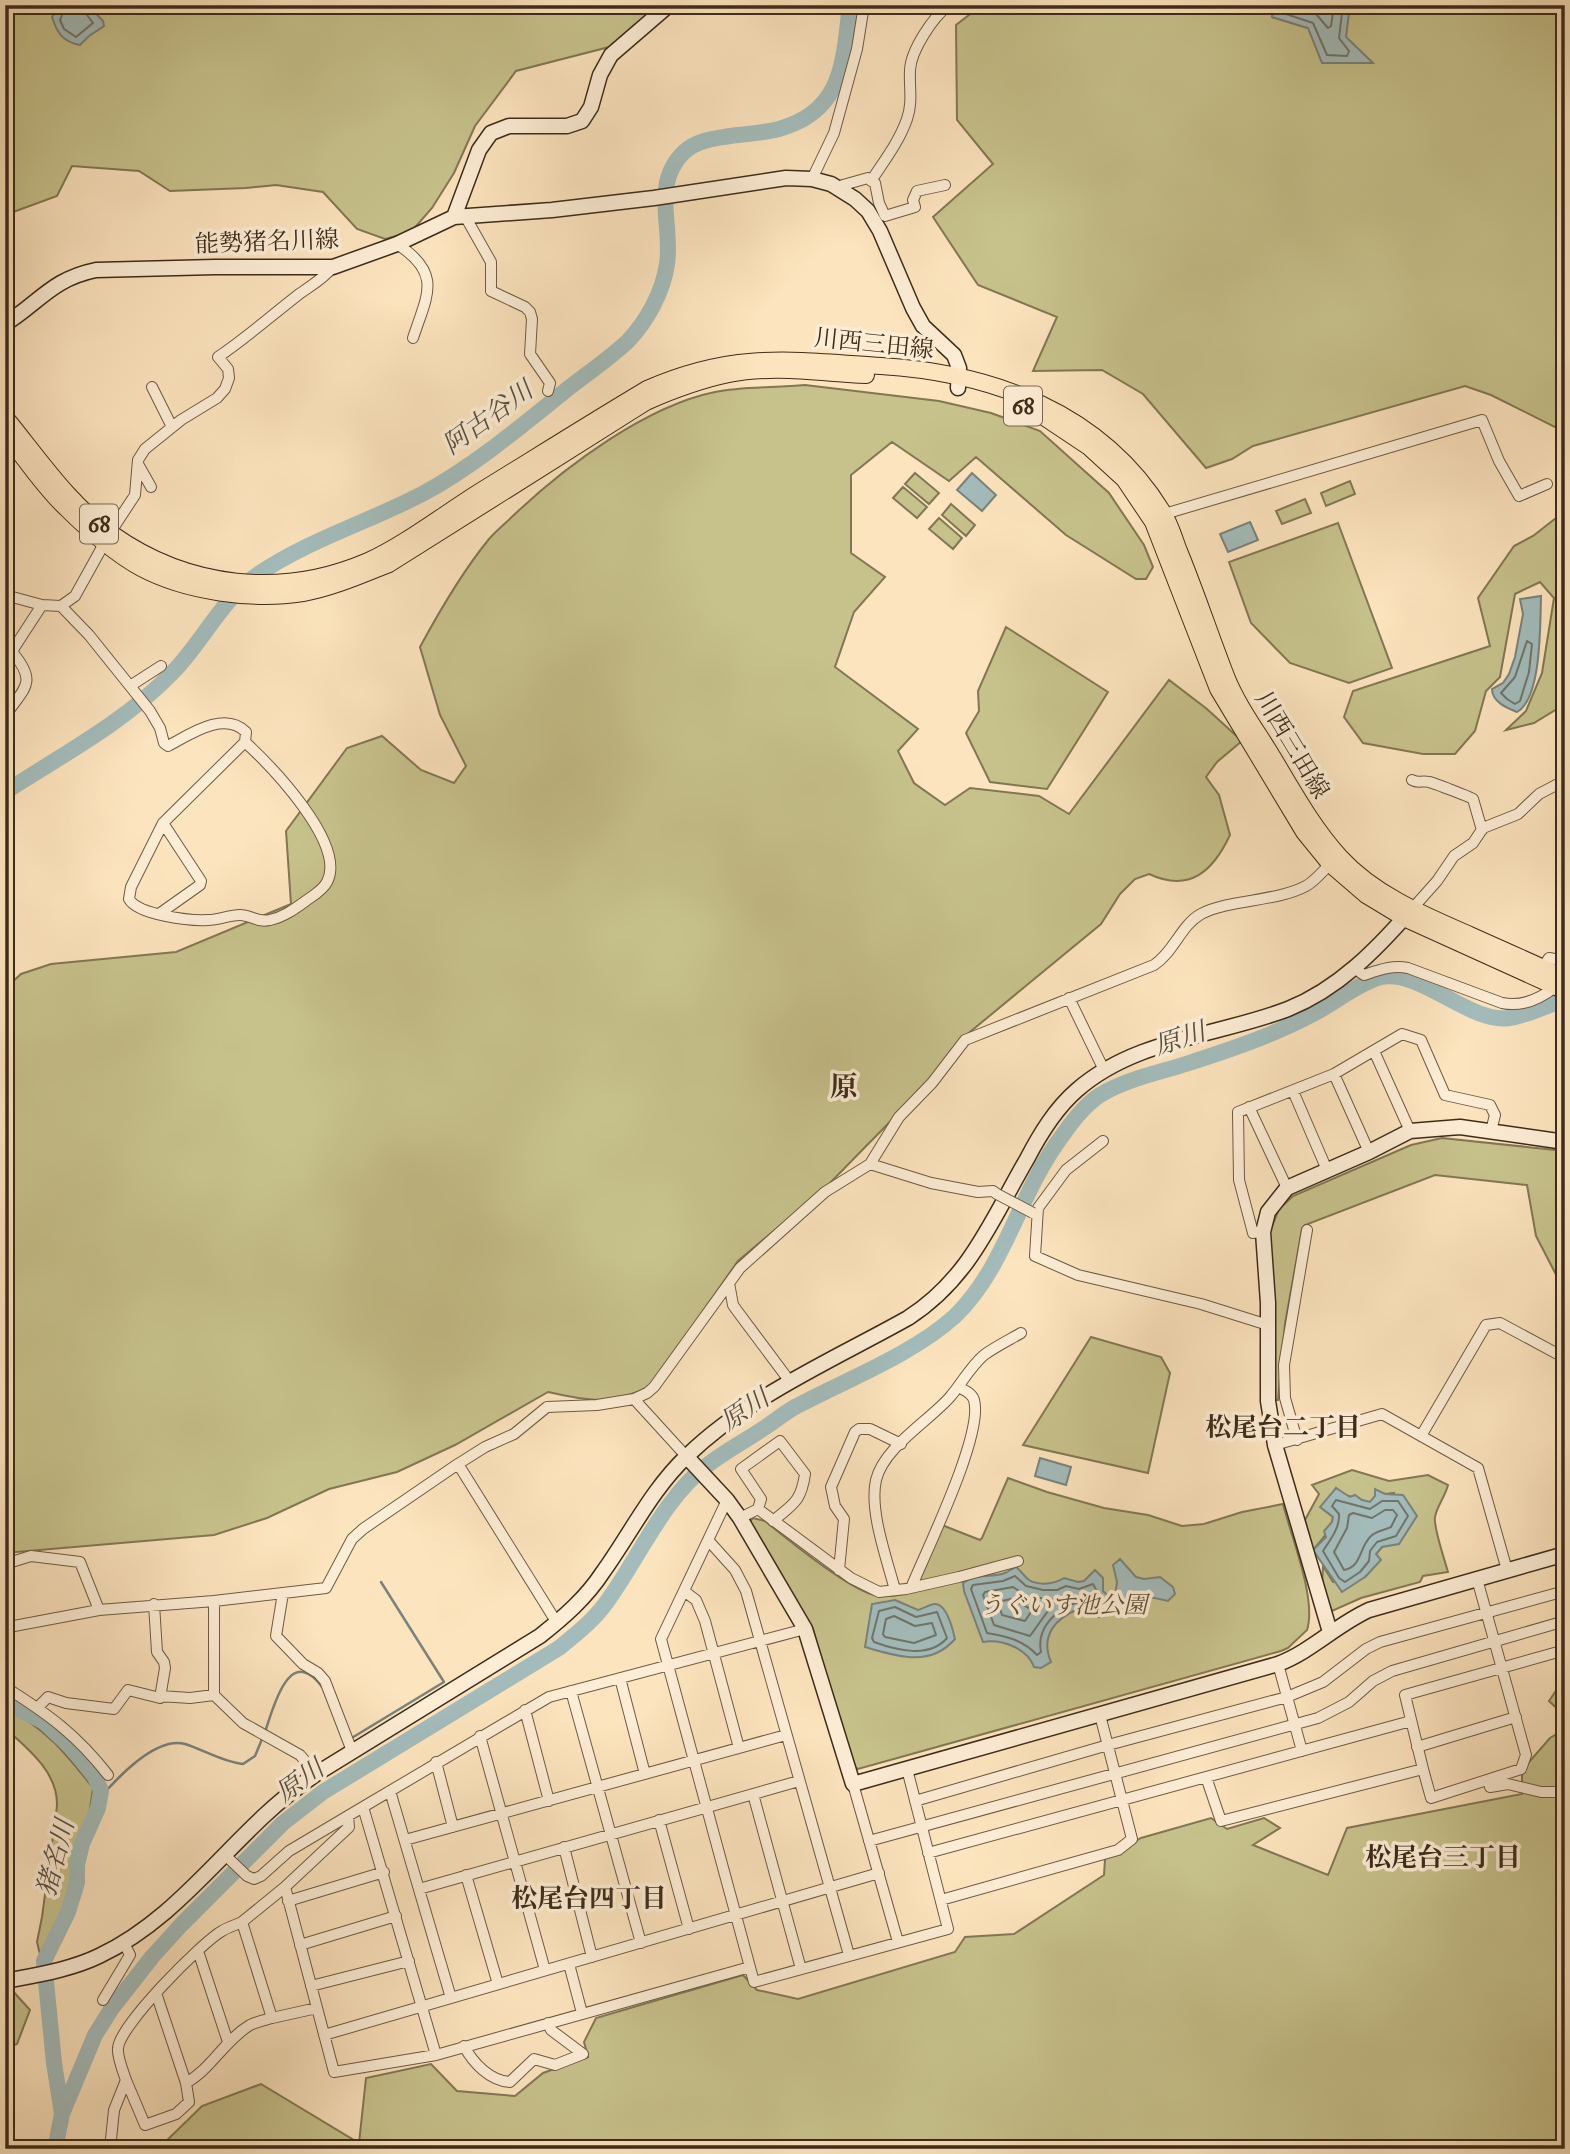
<svg xmlns="http://www.w3.org/2000/svg" width="1570" height="2154" font-family="'IM FELL Double Pica','Noto Serif JP',serif">
<rect width="100%" height="100%" fill="#fce4be"/>
<filter id="stains"><feTurbulence type="fractalNoise" baseFrequency=".00286" numOctaves="4"/><feColorMatrix values="0 0 0 0 .2 0 0 0 0 .09 0 0 0 0 .02 0 0 0 .5 -.17"/></filter>
<radialGradient id="worn" r=".72"><stop offset=".6" stop-color="#630" stop-opacity="0"/><stop offset="1" stop-color="#630" stop-opacity=".3"/></radialGradient>
<path fill="#c7c28c" stroke="#827753" stroke-width="2" d="M5,5H658L609,47L516,71L475,126L454,173L432,208L411,232L385,239L357,229L323,192L276,185L246,188L170,191L139,171L72,166L57,196L5,215Z
M982,5H1275L1272,17L1308,28L1371,63L1345,37L1350,5H1565V440L1559,429L1491,395L1465,386L1253,446L1232,459L1206,468L1143,394L1102,370L1033,371L1057,317L978,285L933,217L993,164L957,120L956,25Z
M805,385L939,401L991,413L1040,431L1109,493L1144,545L1153,567L1146,579H1136L1066,535L976,457L949,481L892,442L851,475V553L885,577L854,612L835,667L918,729L898,751L914,783L945,805L970,788L1039,796L1069,814L1169,680L1207,709L1242,741L1217,762L1206,777L1219,795L1230,835C1213,871 1190,893 1149,874L1135,879L1120,894L1101,924L959,1041L928,1083L827,1186L738,1261L651,1386C612,1406 588,1401 548,1392L455,1445L397,1472L329,1489L267,1518L214,1535L5,1553V989L21,974L51,964L176,952L291,904L286,831L347,748L382,736L421,770L454,783L466,766L440,715L420,647C440,610 462,572 489,539C497,530 507,522 516,513C566,466 646,406 715,392C743,386 776,388 805,385Z
M915,473L939,493L929,504L905,484Z
M1350,481L1355,494L1326,506L1321,493Z
M903,487L927,507L917,518L893,498Z
M1305,499L1311,513L1282,524L1276,511Z
M951,504L975,525L966,536L942,515Z
M1565,511V704L1534,723L1506,730L1526,711L1542,673L1554,598L1540,582L1515,594L1500,677L1486,691L1475,731L1455,754H1423L1363,743L1344,717L1353,691L1490,646L1478,598L1514,546L1533,536Z
M939,518L962,538L953,549L929,529Z
M1338,523L1392,668L1349,683L1290,663L1251,623L1229,562Z
M1006,627L1108,692L1047,789L990,782L966,733L979,711L978,691Z
M1442,1138L1565,1151V1292L1536,1236L1527,1185L1435,1175L1305,1225L1302,1229L1285,1324L1278,1400H1274L1269,1234L1279,1209L1293,1196L1411,1145Z
M1091,1337L1161,1357L1170,1373L1148,1473L1023,1445Z
M1352,1470L1389,1481L1428,1475L1448,1485C1445,1497 1437,1506 1435,1517C1433,1526 1445,1561 1448,1572L1423,1576L1420,1582L1361,1598L1332,1611L1322,1589L1323,1566L1333,1582L1365,1577L1380,1560L1376,1554L1382,1547L1390,1544L1394,1493L1385,1494L1375,1490V1496L1371,1503L1342,1494L1336,1488L1324,1510L1333,1517C1331,1531 1322,1539 1313,1550L1305,1520L1319,1494L1312,1485Z
M1008,1478L1047,1492L1104,1508L1148,1515L1182,1526L1204,1524L1242,1512L1283,1504C1291,1536 1317,1600 1307,1630L1288,1648L1281,1651L858,1769L852,1766L813,1629L750,1521L753,1518L765,1521C787,1539 851,1591 875,1595C886,1597 903,1596 912,1591L942,1525L980,1540L982,1538Z
M1565,1677V1716L1549,1701Z
M5,1708C43,1725 68,1756 93,1788L90,1809L76,1846L70,1884L58,1926L41,1959L37,1942L42,1917L53,1836C52,1824 57,1815 57,1804C57,1771 27,1748 5,1728Z
M1565,1729V2149H158L202,2106L261,2084L359,2143L366,2078L431,2064L457,2091L515,2096L543,2073L588,2057L584,2042L596,2018L743,1975L757,1990L798,1999L955,1952L965,1937L1014,1934L1104,1875L1105,1859L1141,1838L1211,1818L1227,1829L1264,1818L1280,1828L1253,1845L1328,1875L1347,1828L1522,1794V1770L1550,1738Z
M11,1989L30,2010L17,2044L5,2048V1990Z"/>
<path fill="#a3bcbb" stroke="#7a827b" stroke-width="2" d="M61,5H88L103,21L104,26L89,36L80,45C63,42 57,33 52,17Z
M1275,5H1350L1346,37L1373,63H1322L1308,28L1272,17Z
M972,473L996,495L982,511L957,490Z
M1250,522L1258,540L1228,552L1220,534Z
M1541,596C1540,623 1542,698 1517,712C1507,708 1492,702 1492,689L1503,683L1509,674L1515,657L1523,614L1520,599Z
M1040,1458L1071,1467L1066,1485L1035,1476Z
M1336,1488L1350,1497L1355,1495L1362,1500L1370,1502L1375,1496V1489L1385,1494L1403,1495L1417,1516L1399,1544L1382,1547L1376,1554L1381,1560L1365,1577L1342,1592L1313,1550L1326,1537L1324,1531L1332,1522L1333,1517L1320,1507Z
M1120,1559L1136,1577L1144,1579L1160,1577L1173,1587L1175,1594L1168,1601L1141,1595C1135,1599 1121,1601 1115,1596L1117,1582L1113,1565Z
M1016,1567C1021,1571 1024,1576 1029,1580C1039,1586 1055,1584 1064,1578L1078,1582L1084,1581L1095,1570L1103,1578V1591L1107,1595L1109,1611L1106,1616L1098,1617L1079,1609C1055,1618 1040,1636 1051,1662L1041,1668L1034,1667C1027,1648 1002,1639 983,1642L964,1591L963,1583C975,1573 992,1578 1005,1573C1009,1571 1012,1569 1016,1567Z
M895,1600L918,1610C923,1609 930,1604 935,1604C947,1604 953,1630 955,1639C930,1668 896,1656 865,1647L872,1604Z"/>
<g fill="none" stroke-linecap="round" stroke-linejoin="round">
<path stroke="#70746a" stroke-width="2" d="M66,5L60,20L64,29L76,37L93,23L84,11L83,5
M1281,5L1283,13L1313,23L1327,55L1347,56L1349,51L1339,38L1343,5
M1291,5L1316,14L1328,28L1331,26L1334,5
M1527,641L1532,644L1529,672L1520,701L1515,704L1507,699L1501,693L1515,677Z
M1336,1500L1370,1509L1382,1501H1398L1408,1516L1396,1536L1377,1542L1370,1551L1369,1561L1360,1572L1345,1582L1339,1578L1323,1551C1330,1540 1340,1528 1339,1514L1332,1506Z
M1385,1510H1393L1397,1515L1391,1527C1385,1530 1376,1531 1371,1536C1359,1547 1362,1567 1344,1570L1334,1552L1347,1528L1349,1515L1353,1513L1372,1518Z
M1015,1576L1026,1586L1043,1590H1057L1066,1586L1079,1589L1093,1584L1101,1599L1102,1607L1098,1609L1078,1602C1056,1609 1036,1628 1041,1652L1037,1655C1023,1640 1006,1636 987,1633L971,1589L973,1585L1003,1581Z
M1013,1587L1028,1597L1052,1599L1055,1601L1030,1636L994,1625L983,1595L985,1592Z
M1011,1599L1031,1609V1612L1025,1621L1002,1615L998,1602Z
M895,1607L916,1617L937,1612L947,1638C929,1659 896,1650 874,1642L872,1638L879,1611Z
M894,1616L915,1626L932,1623L936,1635L914,1643L885,1637L883,1634L886,1619Z"/>
<path stroke="#7a827b" stroke-width="2.5" d="M265,1732C273,1709 289,1641 323,1688
M350,1739L444,1682L381,1582
M100,1798C117,1778 156,1736 185,1744C204,1750 223,1762 243,1764L255,1756L262,1739"/>
<path stroke="#a3bcbb" stroke-width="16" d="M5,792C62,755 125,722 172,673C202,643 221,600 257,575C308,540 369,522 424,493C474,466 520,427 565,391C585,375 609,359 628,341C647,321 663,292 667,264C673,226 651,184 684,152C697,140 713,139 730,136C746,134 763,133 779,129C844,111 843,61 850,5
M5,1702L44,1722L73,1749L95,1777L101,1791L98,1808L82,1844L77,1865V1883L68,1912L44,1961L54,2063L62,2114L55,2149
M62,2114L95,2035L112,2008L152,1957L181,1925L283,1823L323,1792L559,1648C576,1634 593,1621 606,1603C637,1561 664,1498 705,1467C725,1451 749,1439 770,1424C779,1418 787,1411 797,1406C846,1380 915,1353 955,1316C1004,1269 1019,1196 1057,1143C1069,1126 1083,1106 1100,1095C1126,1079 1158,1073 1186,1064C1229,1050 1272,1036 1313,1014C1333,1004 1360,982 1381,977C1421,969 1470,1024 1509,1018C1527,1016 1547,1005 1565,1000"/>
<g stroke="#6d5a43" stroke-width="12">
<path id="street" d="M812,179L834,133L857,49L864,5
M871,181C884,161 899,142 907,119C913,102 909,87 910,70C911,50 933,17 949,5
M836,187L868,178L875,183L879,203L885,216L915,207L913,200L917,191L945,185
M465,216L491,262V291L525,307L530,312L532,319L530,354L550,383L548,391
M397,244C443,274 427,295 413,338
M152,387L172,427
M138,464L151,487
M1161,515L1482,420L1499,461L1519,496L1547,484
M5,595L42,605L61,606L75,596L110,533L135,495L138,460L145,449L181,420L217,398L225,389L229,378L228,369L218,357C246,338 271,316 298,295C310,286 322,280 333,267
M61,606L89,635L150,711L160,728L164,743L168,746C189,735 224,710 246,732L245,742L163,823L131,887L129,899C138,915 190,921 208,920C219,920 229,915 240,915C251,915 258,923 270,920C284,917 296,908 307,900C314,895 323,890 327,882C347,844 271,766 245,742
M130,686L161,666
M5,716C24,688 38,683 13,653L14,648L42,605
M1412,780C1419,784 1421,780 1429,782C1434,783 1470,797 1473,799L1482,830
M1412,909L1437,881L1454,856L1473,843L1483,828L1518,814L1539,794L1558,784L1565,783
M159,914L200,885L201,881L163,823
M1354,968L1364,975C1379,970 1392,965 1408,968L1502,1003C1522,1007 1540,999 1555,987
M1540,971L1549,958L1565,961
M1069,998L1104,1070
M1374,1051L1410,1131
M1334,1074L1369,1152
M1293,1091L1327,1170
M1249,1107L1287,1188
M1103,1141L1066,1170L1038,1208L1035,1256L1078,1275L1201,1304L1268,1325
M870,1164L931,1183L978,1192L993,1191L997,1194
M1263,1232L1253,1233L1239,1180L1238,1112L1334,1074L1402,1034L1421,1040L1445,1095L1490,1105L1495,1115L1491,1131
M729,1283L733,1305L738,1312L791,1383
M634,1399L686,1456
M1421,1436L1486,1325L1500,1323L1565,1358
M1297,1440L1285,1398L1284,1365L1307,1230
M1275,1445L1382,1414L1478,1468L1507,1570
M458,1464L557,1623
M727,1500L661,1639L754,1982L948,1929L907,1769
M758,1509L761,1499L741,1469L780,1441L805,1474C801,1502 793,1504 773,1521
M740,1518L758,1509L851,1578L879,1592L906,1589L959,1577L1018,1561
M708,1540L735,1570L746,1591L849,1955
M5,1564L31,1556L80,1562L99,1610
M839,1570L844,1519L835,1506L831,1487L855,1432L859,1429H870L901,1444
M911,1588C926,1551 984,1434 974,1400C972,1393 964,1390 958,1387
M895,1590C887,1559 869,1511 876,1480C884,1447 929,1421 950,1397C962,1383 970,1367 984,1355C995,1347 1009,1340 1021,1333
M684,1591L696,1600L705,1621L739,1748
M283,1593L276,1636L303,1664L318,1673L325,1681L352,1751
M214,1601L326,1588L352,1539L363,1529L458,1464L485,1447L514,1434L547,1407L597,1405L634,1399L647,1393L654,1387L740,1268L825,1192L870,1164L899,1117L932,1083L965,1040L1154,965C1174,952 1181,925 1201,914C1230,899 1276,902 1306,886C1315,881 1323,871 1330,864
M5,1631L14,1626L99,1610L214,1601V1695L243,1723L300,1755L316,1774
M1278,1664L1302,1751
M620,1678L645,1774
M5,1687C48,1714 77,1735 108,1775
M571,1691L641,1943
M160,1696L190,1698L214,1695
M37,1708L48,1697L66,1703L114,1709L128,1690L160,1698L165,1668L164,1662L157,1652L154,1604
M525,1710L549,1801
M480,1736L545,1970
M1417,1747L1516,1717
M436,1762L453,1827
M1423,1769L1405,1695L1565,1650
M1206,1777L1221,1821L1423,1769L1431,1798L1521,1769L1526,1755L1477,1579
M1489,1780L1490,1787L1508,1784L1541,1792H1565
M853,1784L898,1942
M390,1791L451,1998
M753,1794L801,1969
M915,1801L1108,1745L1287,1697L1323,1682L1366,1649L1380,1642L1565,1591
M363,1807L549,1697L805,1629
M659,1820L689,1929
M405,1840L786,1735
M869,1841L1318,1718L1349,1702L1373,1681L1392,1671L1565,1621
M564,1847L592,1957
M928,1853L1411,1721
M225,1855L247,1876L254,1879L261,1876L289,1851L363,1807L436,2055
M466,1875L498,1984
M285,1887L334,2072L436,2055L750,1967
M419,1889L799,1781
M941,1900L1118,1850L1132,1839L1100,1715
M288,1901L384,1872
M300,1945L396,1916
M198,1951L228,2042
M569,1964L582,2013
M311,1986L409,1961
M156,1993L186,2083
M103,2000L130,1955L124,1943
M272,2018L317,2008
M324,2035L879,1873
M464,2046C473,2063 490,2081 510,2082L534,2059L555,2065L583,2054L551,2030L548,2023
M126,2080C123,2071 117,2057 118,2048C120,2025 201,1943 222,1931C228,1927 236,1925 242,1922
M110,2149L114,2110L126,2080L145,2125L176,2114L189,2102L186,2083C211,2069 225,2040 250,2025C256,2022 265,2020 272,2018L242,1922L285,1887L349,1827L348,1816"/>
</g>
<g stroke="#3d2c1a" stroke-width="17">
<path id="secondary" d="M454,217L479,150L491,133L509,126H567L582,121L591,107L600,75L611,55L669,5
M5,324C40,302 52,279 96,270L215,267H333L397,244L454,217L552,210L654,198L786,178L812,179L831,184L855,199L868,211L880,231L913,308L923,326L954,355L959,368L958,388
M686,1456L727,1500L740,1518L805,1629L853,1784L1278,1664C1312,1651 1336,1625 1369,1610L1565,1554
M1330,1632L1275,1445L1268,1401V1303L1263,1232L1268,1212L1287,1188L1369,1152L1410,1131L1460,1127L1565,1142
M5,1981C36,1975 70,1970 99,1956C167,1924 212,1864 266,1814C282,1799 299,1786 316,1774L540,1636C564,1617 586,1598 603,1572C631,1533 652,1489 687,1456C749,1396 833,1360 908,1318C970,1278 991,1221 1027,1159C1040,1134 1055,1109 1077,1090C1135,1039 1218,1036 1288,1009C1338,989 1376,950 1411,910"/>
</g>
<g stroke="#3d2c1a" stroke-width="18">
<path id="primary" d="M1024,406L1038,413L1089,447L1124,479L1153,522L1218,689L1304,832L1330,864L1366,895L1404,918L1565,991
M5,417C38,457 69,504 112,534C188,588 282,598 368,561C402,546 443,515 476,494C533,459 590,423 647,389C733,351 791,360 881,366C993,373 1101,412 1162,511C1170,523 1174,538 1179,551C1196,592 1210,635 1226,676C1236,702 1254,727 1269,751C1291,787 1311,825 1340,857C1375,895 1424,915 1470,935C1501,949 1533,963 1565,978
M5,434C25,458 43,487 66,508C88,530 114,553 141,568C186,592 253,601 303,593C332,588 361,575 389,564L646,402C673,390 700,380 729,374C773,365 821,373 866,375"/>
</g>
<use href="#street" stroke="#fdedd5" stroke-width="10"/>
<use href="#secondary" stroke="#fdedd5" stroke-width="14"/>
<use href="#primary" stroke="#fce4be" stroke-width="16"/>
<g stroke="#6d5a43" stroke-width="12" stroke-linecap="butt">
<path id="street-bridge" d="M997,1194L1033,1213"/>
</g>
<use href="#street-bridge" stroke="#fdedd5" stroke-width="10"/>
</g>
<g text-anchor="middle" dominant-baseline="central" stroke-width="7" stroke-linejoin="round" paint-order="stroke">
<g fill="#fdedd5" stroke="#776652" stroke-width="2">
<rect x="1004" y="386.5" width="38" height="39" rx="5"/>
<rect x="80" y="504.5" width="38" height="39" rx="5"/>
</g>
<g font-size="23" font-weight="bold" fill="#3d2c1a">
<text x="1023" y="406">68</text>
<text x="99" y="524">68</text>
</g>
<g font-size="24" fill="#3d2c1a" stroke="#fdedd5">
<text transform="translate(267 242) rotate(-2)">能勢猪名川線</text>
<text transform="translate(874 344) rotate(6)">川西三田線</text>
<text transform="translate(1292 745) rotate(59)">川西三田線</text>
</g>
<g font-size="24" font-style="italic" fill="#605236" stroke="#fdedd5">
<text x="1063" y="1605">うぐいす池公園</text>
</g>
<g font-size="26" font-style="italic" fill="#565042" stroke="#fdedd5">
<text transform="translate(488 418) rotate(-36)">阿古谷川</text>
<text transform="translate(1180 1039) rotate(-18)">原川</text>
<text transform="translate(745 1410) rotate(-34)">原川</text>
<text transform="translate(300 1781) rotate(-36)">原川</text>
<text transform="translate(56 1858) rotate(-75)">猪名川</text>
</g>
<g font-size="26" font-weight="bold" fill="#3d2c1a" stroke="#fdedd5">
<text x="1283" y="1428">松尾台二丁目</text>
<text x="1443" y="1858">松尾台三丁目</text>
<text x="589" y="1899">松尾台四丁目</text>
</g>
<g font-size="28" font-weight="bold" fill="#3d2c1a" stroke="#fdedd5">
<text x="844" y="1087">原</text>
</g>
</g>
<rect width="1570" height="2154" fill="none" stroke="#fce4be" stroke-width="28"/>
<rect x="7" y="7" width="1556" height="2140" fill="none" stroke="#3d2c1a" stroke-width="3.5"/>
<rect x="14" y="14" width="1542" height="2126" fill="none" stroke="#3d2c1a" stroke-width="2"/>
<rect width="100%" height="100%" filter="url(#stains)"/>
<rect width="100%" height="100%" fill="url(#worn)"/>
</svg>
